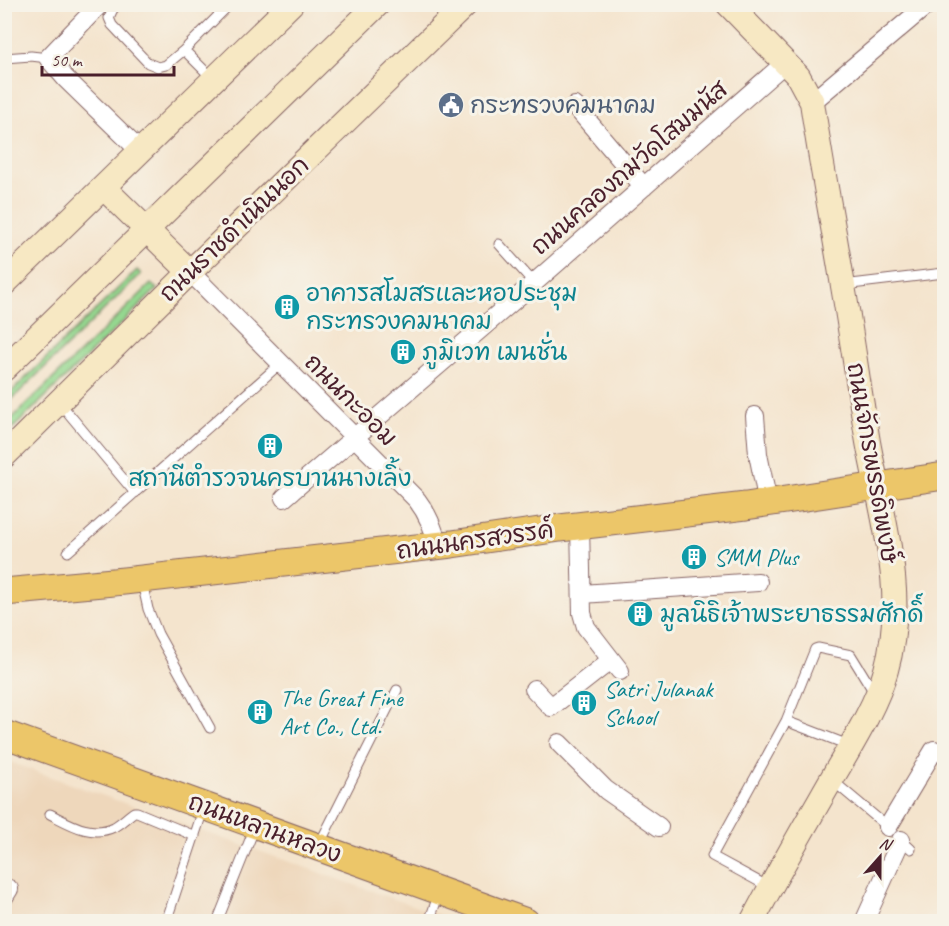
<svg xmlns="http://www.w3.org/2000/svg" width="949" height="926" font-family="Caveat,'Playpen Sans Thai',sans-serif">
<rect width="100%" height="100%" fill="#f7f3e8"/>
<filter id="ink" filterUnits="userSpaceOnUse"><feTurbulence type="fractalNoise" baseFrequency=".0167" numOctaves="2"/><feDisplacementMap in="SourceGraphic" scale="12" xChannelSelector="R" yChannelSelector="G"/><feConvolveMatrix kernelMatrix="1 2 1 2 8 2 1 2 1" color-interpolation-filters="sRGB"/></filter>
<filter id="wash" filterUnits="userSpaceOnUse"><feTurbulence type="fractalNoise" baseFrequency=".008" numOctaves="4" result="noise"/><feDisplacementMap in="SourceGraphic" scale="24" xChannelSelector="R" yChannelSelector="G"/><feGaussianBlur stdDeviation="1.35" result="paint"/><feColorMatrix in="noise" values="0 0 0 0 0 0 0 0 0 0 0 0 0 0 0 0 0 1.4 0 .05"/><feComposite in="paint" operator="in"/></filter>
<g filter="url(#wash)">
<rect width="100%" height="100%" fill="#f4e4cd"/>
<path fill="#eed7bb" d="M4,760L188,826L456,921H5Z"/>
<path fill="#95d890" stroke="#707c5e" stroke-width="1.5" d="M137,270L141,274L5,406V398Z
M151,284L157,289L5,436V425Z"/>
</g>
<g filter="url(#ink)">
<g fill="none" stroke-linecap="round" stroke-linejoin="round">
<g stroke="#866464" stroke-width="11">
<path id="lane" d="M117,4L112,11L109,18L112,25L148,63L158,67L166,65L184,50L230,4
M184,50L212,78
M4,58L31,56L48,58
M499,244L534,283
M843,285L944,273
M59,402L135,493
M68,552L281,363
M142,582L148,609L158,634L210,728
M786,721L851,746
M833,781L889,828
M50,814C70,824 91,838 114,827C121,823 128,816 134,812H137L195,836
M899,838L911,849
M319,845L397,690
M769,887L712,856L786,721L815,649L818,648L851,655L875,694
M166,922L204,807
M217,922L255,827
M429,922L439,893"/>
</g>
<g stroke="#866464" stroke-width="20">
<path id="street" d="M100,4L48,58L66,79L141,152
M812,102L928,4
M575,106L644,187
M190,272L417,500C428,514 433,528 438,545
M755,416L758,454L768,503
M284,498L534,283L786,62
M580,526L582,613L586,627L620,671
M582,594L758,582
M534,689L551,707L611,660
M559,743L606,790L659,827
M888,827L934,750
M4,897L9,889
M864,922L901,840"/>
</g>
<g stroke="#866464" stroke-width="26">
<path id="secondary" d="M728,4L798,76L812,102C821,164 833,224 843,286C852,338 859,390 868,442C882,518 908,593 886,670C877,704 852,744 834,775C806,824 778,872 752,922
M104,188L190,272
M4,284L291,4
M4,369L378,4
M4,456L190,272L466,4"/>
</g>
<g stroke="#866464" stroke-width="29">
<path id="primary" d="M4,592L124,581L452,544L560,528L746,506L944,476
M4,734L526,922"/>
</g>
<use href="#lane" stroke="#fff" stroke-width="9"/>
<use href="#street" stroke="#fff" stroke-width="18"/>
<use href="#secondary" stroke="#f7e8c3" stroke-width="24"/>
<use href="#primary" stroke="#ecc669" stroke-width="27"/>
</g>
</g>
<defs>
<g id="civic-disc" transform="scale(1.35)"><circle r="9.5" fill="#5c6f8a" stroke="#f7f3e8"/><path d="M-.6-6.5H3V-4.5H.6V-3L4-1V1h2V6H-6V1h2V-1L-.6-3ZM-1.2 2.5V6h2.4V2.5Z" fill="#fff"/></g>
<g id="building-disc" transform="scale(1.35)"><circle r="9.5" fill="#0f9aa8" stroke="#f7f3e8"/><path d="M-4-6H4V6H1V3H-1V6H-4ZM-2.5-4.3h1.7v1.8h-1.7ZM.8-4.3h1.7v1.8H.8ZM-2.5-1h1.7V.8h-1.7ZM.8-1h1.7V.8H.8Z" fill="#fff"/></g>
</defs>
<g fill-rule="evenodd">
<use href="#civic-disc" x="451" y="105"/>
<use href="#building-disc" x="287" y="307"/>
<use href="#building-disc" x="403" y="352"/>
<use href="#building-disc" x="270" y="446"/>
<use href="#building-disc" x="694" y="557"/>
<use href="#building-disc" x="640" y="614"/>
<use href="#building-disc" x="584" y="703"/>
<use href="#building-disc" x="260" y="712"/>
</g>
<g text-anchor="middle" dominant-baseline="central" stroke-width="6" stroke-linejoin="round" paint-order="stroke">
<g font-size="24" fill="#4e5e75" stroke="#f7f3e8" text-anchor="start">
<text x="470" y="105">กระทรวงคมนาคม</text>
</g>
<g font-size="24" fill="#4a1f2b" stroke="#f7f3e8">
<text transform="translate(629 168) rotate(-41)">ถนนคลองถมวัดโสมมนัส</text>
<text transform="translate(234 229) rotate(-44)">ถนนราชดำเนินนอก</text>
<text transform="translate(351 400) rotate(45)">ถนนกะออม</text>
<text transform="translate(873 463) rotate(80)">ถนนจักรพรรดิพงษ์</text>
<text transform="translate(475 540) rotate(-8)">ถนนนครสวรรค์</text>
<text transform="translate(265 828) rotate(20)">ถนนหลานหลวง</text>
</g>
<g font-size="24" fill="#0d838f" stroke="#f7f3e8" text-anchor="start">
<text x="306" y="293">อาคารสโมสรและหอประชุม<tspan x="306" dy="28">กระทรวงคมนาคม</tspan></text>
<text x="422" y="352">ภูมิเวท เมนชั่น</text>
<text x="270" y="478" text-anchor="middle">สถานีตำรวจนครบานนางเลิ้ง</text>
<text x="714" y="557">SMM Plus</text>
<text x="660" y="614">มูลนิธิเจ้าพระยาธรรมศักดิ์</text>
<text x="604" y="689">Satri Julanak<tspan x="604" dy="28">School</tspan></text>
<text x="280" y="698">The Great Fine<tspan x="280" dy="28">Art Co., Ltd.</tspan></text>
</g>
</g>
<rect width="949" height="926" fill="none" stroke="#f7f3e8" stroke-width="24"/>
<g transform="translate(880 857) rotate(21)" stroke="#f7f3e8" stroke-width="4.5" paint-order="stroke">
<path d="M0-4.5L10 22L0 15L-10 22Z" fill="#4a1f2b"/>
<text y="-9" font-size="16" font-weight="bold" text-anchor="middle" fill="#4a1f2b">N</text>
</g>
<path d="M42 66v9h132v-9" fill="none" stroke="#4a1f2b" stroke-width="3"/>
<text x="51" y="66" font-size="18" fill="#4a1f2b" stroke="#f7f3e8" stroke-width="4.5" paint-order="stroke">50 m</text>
</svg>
